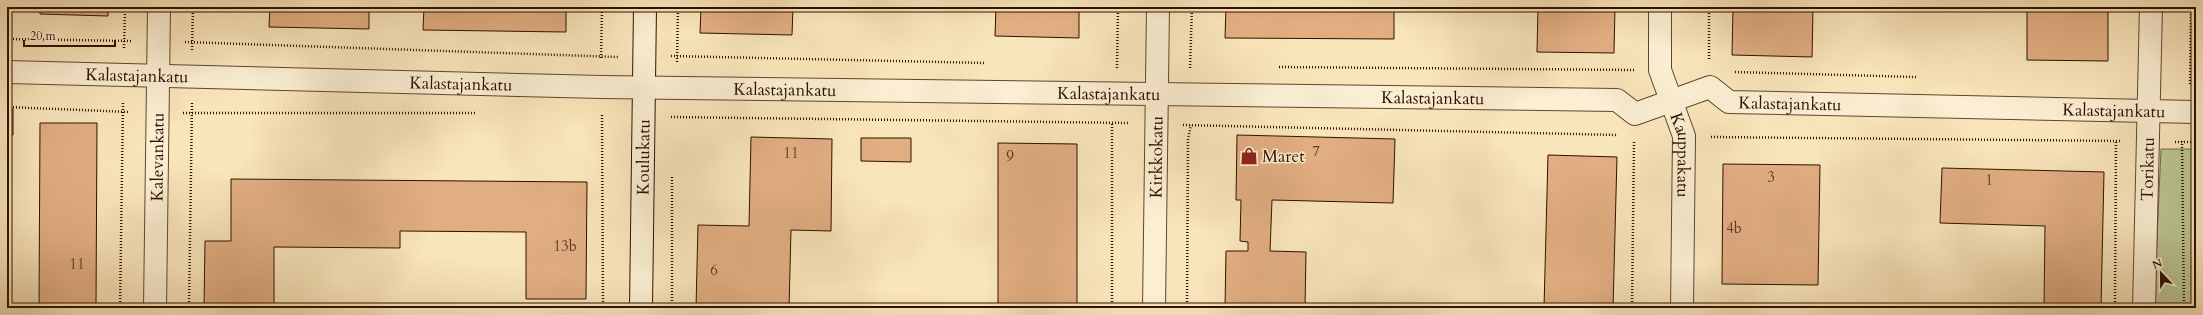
<svg xmlns="http://www.w3.org/2000/svg" width="2203" height="315" font-family="Cardo,serif">
<rect width="100%" height="100%" fill="#f9e5ba"/>
<filter id="stains"><feTurbulence type="fractalNoise" baseFrequency=".005" numOctaves="4"/><feColorMatrix values="0 0 0 0 .2 0 0 0 0 .09 0 0 0 0 .02 0 0 0 .5 -.17"/></filter>
<radialGradient id="worn" r=".72"><stop offset=".6" stop-color="#630" stop-opacity="0"/><stop offset="1" stop-color="#630" stop-opacity=".3"/></radialGradient>
<path fill="#bac592" stroke="#746a49" d="M2161,149H2196V308H2154Z"/>
<path fill="#e1ae82" stroke="#2e1000" d="M40,7H108V16L40,14Z
M270,7H369V29L269,27Z
M424,7H566V32L423,30Z
M701,7H793L792,35L700,33Z
M996,7H1079V38L995,36Z
M1226,7H1394V39L1225,38Z
M1538,7H1615L1614,53L1537,52Z
M1733,7H1813L1812,57L1732,55Z
M2027,7H2108V61L2027,60Z
M7,109H13V135H7Z
M40,123H97L96,308H39Z
M1237,135L1395,139L1393,203L1272,200L1270,251L1306,252L1305,308H1225L1226,251H1248V242L1240,241L1241,200H1236Z
M751,137L832,139L831,231L791,230L789,308H696L698,225L749,226Z
M861,138H911V162L861,161Z
M998,143L1077,144V308H998Z
M1548,155L1617,157L1613,308H1544Z
M1723,164L1820,165L1818,285L1722,284Z
M1942,168L2104,172L2101,308H2044L2045,226L1940,223Z
M231,179L587,182L586,299H526V232L400,231V248L274,247V308H204L205,241H231Z"/>
<g fill="none" stroke-linecap="round" stroke-linejoin="round">
<g stroke="#61452e" stroke-width="24">
<g id="street">
<path id="s1" d="M1660,7V70L1684,136L1682,308"/>
<path id="s2" d="M7,72L602,87L1617,100L1635,114L1710,87L1729,102L2196,112"/>
<path id="s3" d="M155,308L159,7"/>
<path id="s4" d="M1154,308L1158,7"/>
<path id="s5" d="M2144,308L2151,7"/>
</g>
</g>
<g stroke="#2e1000" stroke-width="24">
<g id="secondary">
<path id="s6" d="M641,308L645,7"/>
</g>
</g>
<path stroke="#2e1000" stroke-width="2.5" stroke-dasharray="1 2" stroke-linecap="butt" d="M1709,7V60
M7,39L132,41
M185,42L618,57
M124,48L125,7
M192,50L193,7
M671,56L986,63
M601,58L602,7
M677,62L678,7
M1279,67L1634,70
M1117,68L1118,7
M1190,68L1192,7
M1735,72L1916,77
M2190,84L2191,7
M7,107L130,112
M183,113H476
M602,115L603,308
M671,117L1130,123
M1183,125L1618,135
M1711,137L2122,141
M2182,141L2184,308
M2175,142H2196
M672,177V308
M2115,305L2116,140
M120,308L123,103
M189,308L192,103
M1112,308V123
M1187,308L1188,139L1191,125
M1632,308L1634,141"/>
<use href="#street" stroke="#fbeed2" stroke-width="22"/>
<use href="#secondary" stroke="#fbeed2" stroke-width="22"/>
</g>
<defs>
<g id="shop-bare" transform="scale(1.38)"><path d="M-5-2.5h2.3a2.7 3.5 0 0 1 5.4 0H5L5.5 6h-11ZM-1.5-2.5h3a1.5 2.3 0 0 0-3 0Z" fill="#8f2418" stroke="#fbeed2" stroke-width="2.5" paint-order="stroke"/></g>
</defs>
<g fill-rule="evenodd">
<use href="#shop-bare" x="1249" y="156"/>
</g>
<g text-anchor="middle" dominant-baseline="central" stroke-width="3" stroke-linejoin="round" paint-order="stroke">
<g font-size="15" fill="#5b3820">
<text x="1316" y="151">7</text>
<text x="791" y="153">11</text>
<text x="1010" y="156">9</text>
<text x="1771" y="177">3</text>
<text x="1989" y="180">1</text>
<text x="1734" y="228">4b</text>
<text x="565" y="246">13b</text>
<text x="77" y="264">11</text>
<text x="714" y="270">6</text>
</g>
<g font-size="17" fill="#2e1000" stroke="#fbeed2">
<text stroke="none"><textPath href="#s2" startOffset="130">Kalastajankatu</textPath></text>
<text stroke="none"><textPath href="#s2" startOffset="454">Kalastajankatu</textPath></text>
<text stroke="none"><textPath href="#s2" startOffset="778">Kalastajankatu</textPath></text>
<text stroke="none"><textPath href="#s2" startOffset="1102">Kalastajankatu</textPath></text>
<text stroke="none"><textPath href="#s2" startOffset="1426">Kalastajankatu</textPath></text>
<text stroke="none"><textPath href="#s2" startOffset="1798">Kalastajankatu</textPath></text>
<text stroke="none"><textPath href="#s2" startOffset="2122">Kalastajankatu</textPath></text>
<text stroke="none"><textPath href="#s1" startOffset="152">Kauppakatu</textPath></text>
<text stroke="none"><textPath href="#s3" startOffset="151">Kalevankatu</textPath></text>
<text stroke="none"><textPath href="#s6" startOffset="151">Koulukatu</textPath></text>
<text stroke="none"><textPath href="#s4" startOffset="151">Kirkkokatu</textPath></text>
<text stroke="none"><textPath href="#s5" startOffset="139">Torikatu</textPath></text>
</g>
<g font-size="17" fill="#2e1000" stroke="#fbeed2" text-anchor="start">
<text x="1262" y="156">Maret</text>
</g>
</g>
<rect width="2203" height="315" fill="none" stroke="#f9e5ba" stroke-width="24"/>
<rect x="8" y="8" width="2187" height="299" fill="none" stroke="#2e1000" stroke-width="2"/>
<rect x="12" y="12" width="2179" height="291" fill="none" stroke="#2e1000"/>
<g transform="translate(2161 273) rotate(338)" stroke="#fbeed2" stroke-width="3" paint-order="stroke">
<path d="M0-3L7 15L0 10L-7 15Z" fill="#2e1000"/>
<text y="-6" font-size="11" font-weight="bold" text-anchor="middle" fill="#2e1000">N</text>
</g>
<path d="M24 40v6h91v-6" fill="none" stroke="#2e1000" stroke-width="2"/>
<text x="30" y="40" font-size="12" fill="#2e1000" stroke="#fbeed2" stroke-width="3" paint-order="stroke">20 m</text>
<rect width="100%" height="100%" filter="url(#stains)"/>
<rect width="100%" height="100%" fill="url(#worn)"/>
</svg>
